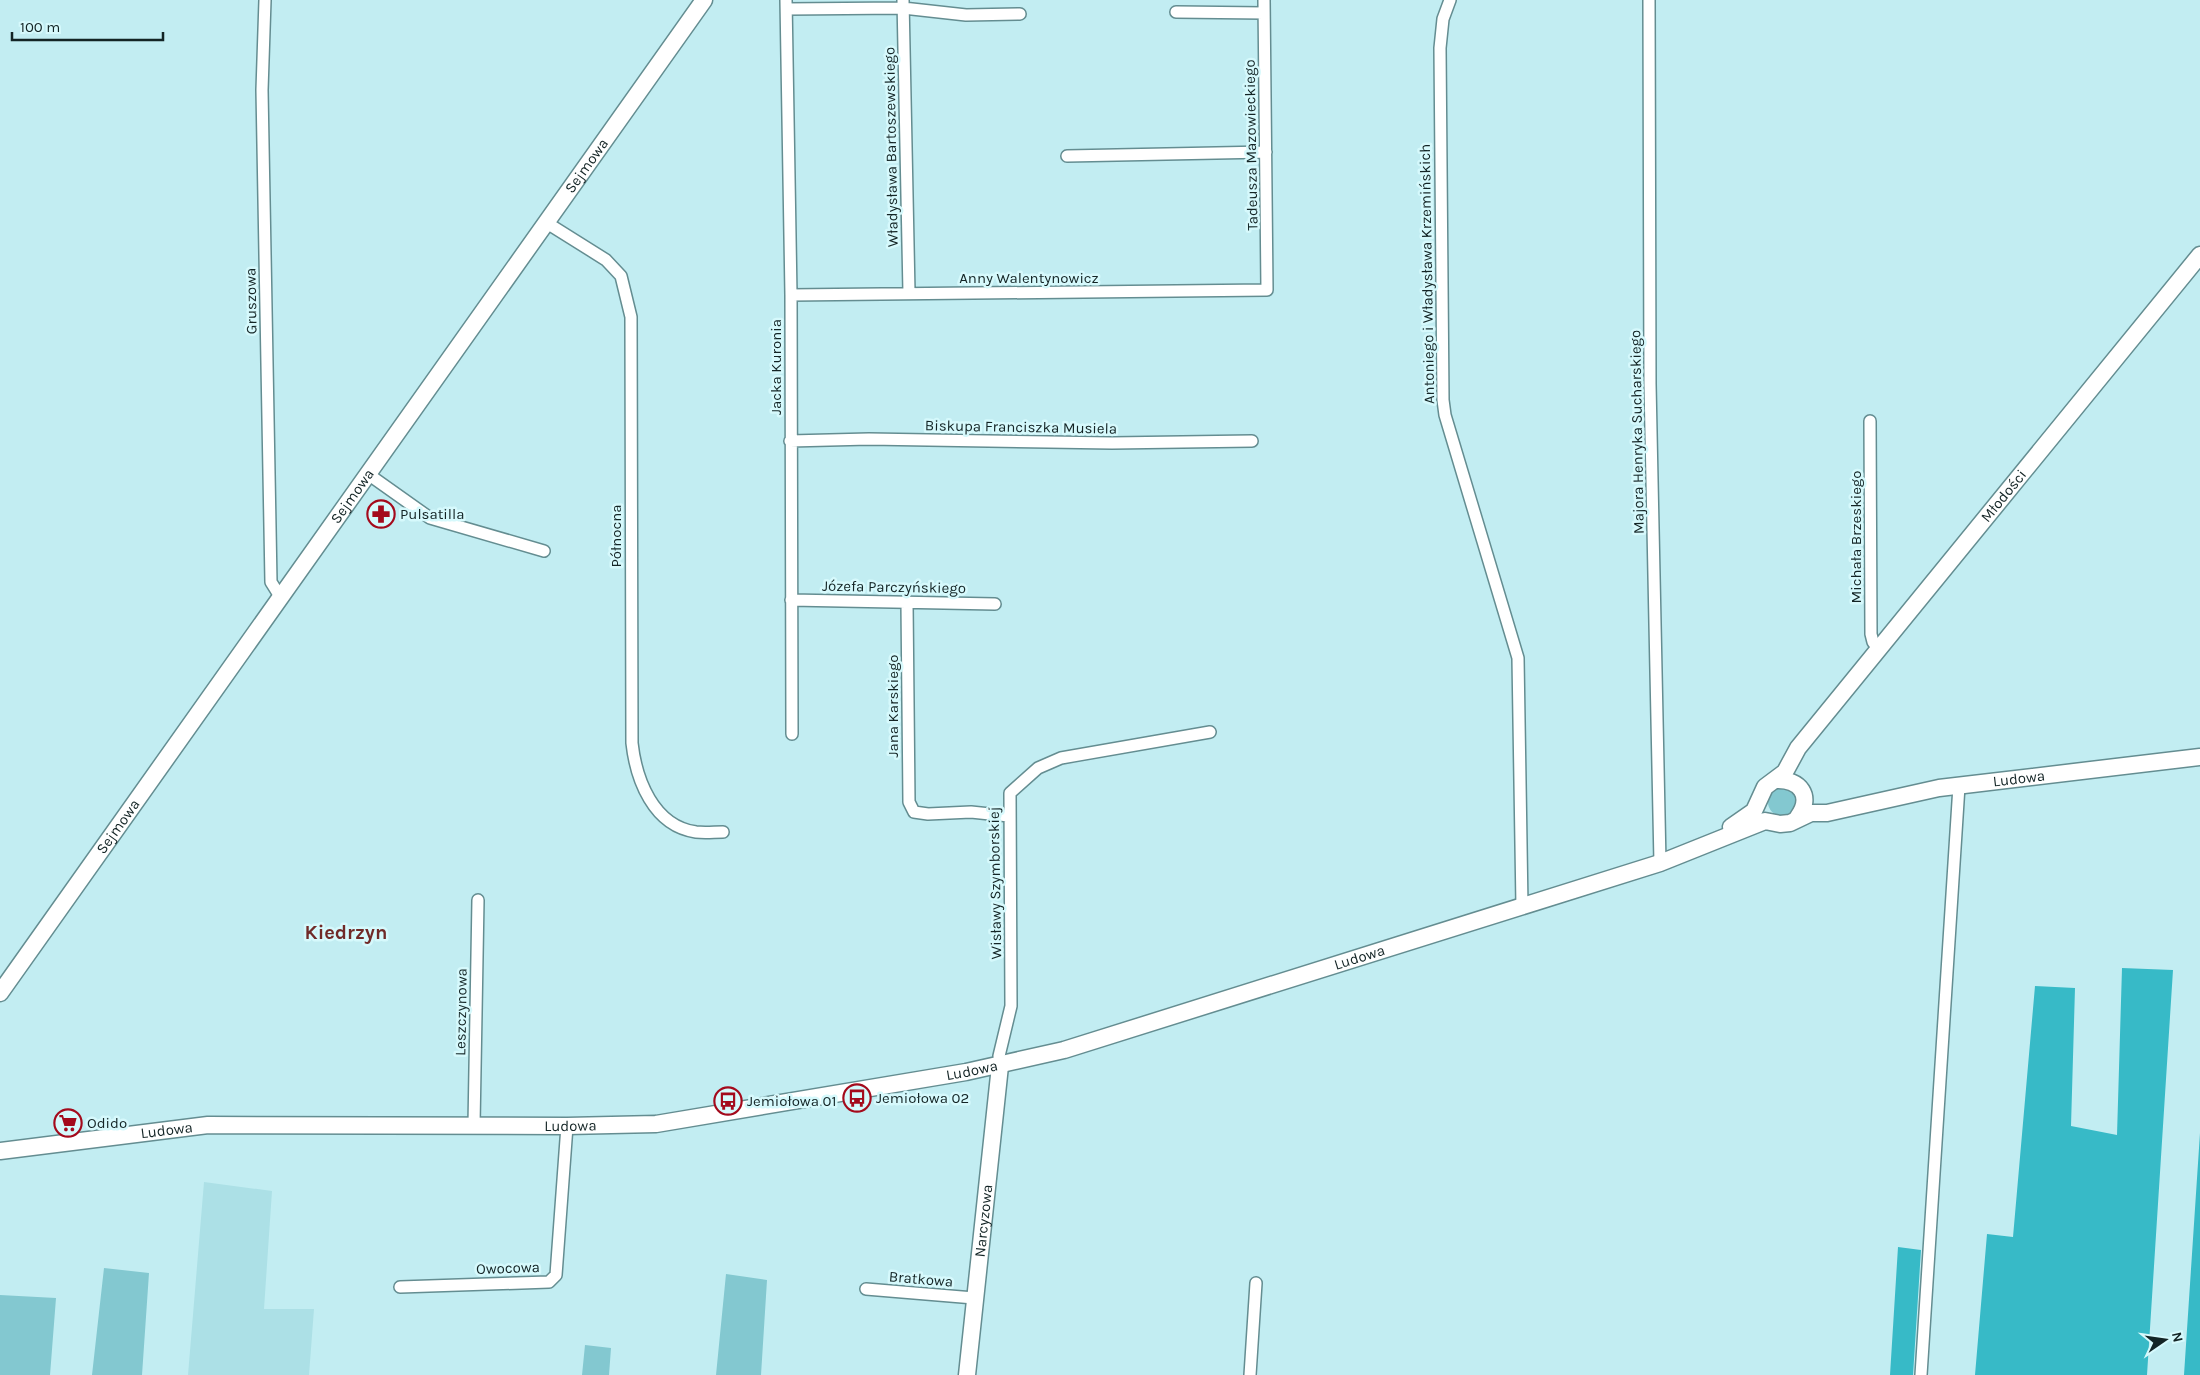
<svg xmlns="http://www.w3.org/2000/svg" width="2200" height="1375" font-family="Karla,sans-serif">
<rect width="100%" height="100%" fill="#c2edf2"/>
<path fill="#ace0e6" d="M204,1182L272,1191L264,1309H314L309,1375H188Z"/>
<path fill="#83c8d0" d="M1768 802a14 14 0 1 1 28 0a14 14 0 1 1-28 0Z
M104,1268L149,1273L142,1375H92Z
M726,1274L767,1280L761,1375H716Z
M0,1295L56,1298L50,1375H0Z
M585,1345L611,1348L609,1375H582Z"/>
<path fill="#37bac7" d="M2122,968L2173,970L2147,1375H1975L1987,1234L2013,1237L2035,986L2075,988L2071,1126L2117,1135Z
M2200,1133V1375H2184Z
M1898,1247L1921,1250L1913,1375H1890Z"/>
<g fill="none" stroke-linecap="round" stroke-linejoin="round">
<g stroke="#648d91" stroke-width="14">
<path id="street" d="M265,0L262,90L271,582L281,598
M786,0L791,295L792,734
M903,0L909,293
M1450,0L1443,19L1440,48L1443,400L1445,415L1518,658L1522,906
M1649,0L1650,384L1660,863
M787,9L903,8L966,15L1020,14
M1176,12L1264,13
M1067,156L1266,152
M547,223L606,260L621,276L631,317L632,743C636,779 653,826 696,832C705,833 714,832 723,832
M791,295L1267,290L1264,0
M1870,421L1871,634L1873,642L1879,650
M790,441L869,439L1112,443L1252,441
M368,474L430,518L544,551
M791,600L995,604
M907,603L909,802L914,812L928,814L971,812L1009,816
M1000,1066L999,1056L1011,1006L1010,793L1038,768L1061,758L1210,732
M474,1125L478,900
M400,1287L549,1282L556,1275L567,1126
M866,1289L974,1298
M1250,1375L1256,1283
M1921,1375L1959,786"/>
</g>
<g stroke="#648d91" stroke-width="19">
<g id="secondary">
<path d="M1776,780C1800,779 1813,796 1798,817"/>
<path id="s1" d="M1731,827L1754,811L1765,787L1785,772L1798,748L2200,255"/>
<path id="s2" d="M0,993L704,0"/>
<path id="s3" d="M0,1151L208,1125L567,1126L656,1124L966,1072L1064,1050L1660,863L1765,821L1780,824L1790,823L1811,813H1827L1939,788L2200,757"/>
<path id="s4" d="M967,1375L1000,1066"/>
</g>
</g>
<use href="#street" stroke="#fff" stroke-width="11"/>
<use href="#secondary" stroke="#fff" stroke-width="16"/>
</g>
<defs>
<g id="pharmacy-ring" transform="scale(1.4375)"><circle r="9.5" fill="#d6f9fc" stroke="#a40a1c" stroke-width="1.5"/><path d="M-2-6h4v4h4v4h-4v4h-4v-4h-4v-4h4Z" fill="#a40a1c"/></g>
<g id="bus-ring" transform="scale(1.4375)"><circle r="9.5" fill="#d6f9fc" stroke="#a40a1c" stroke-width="1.5"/><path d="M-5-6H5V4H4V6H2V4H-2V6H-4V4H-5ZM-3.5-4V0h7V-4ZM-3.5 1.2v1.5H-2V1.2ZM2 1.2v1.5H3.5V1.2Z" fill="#a40a1c"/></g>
<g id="supermarket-ring" transform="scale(1.4375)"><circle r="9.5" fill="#d6f9fc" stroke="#a40a1c" stroke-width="1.5"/><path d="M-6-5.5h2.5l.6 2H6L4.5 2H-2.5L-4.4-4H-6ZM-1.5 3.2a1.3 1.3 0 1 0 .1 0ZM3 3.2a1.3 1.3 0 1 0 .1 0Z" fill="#a40a1c"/></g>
</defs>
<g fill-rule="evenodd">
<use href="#pharmacy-ring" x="381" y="514"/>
<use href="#bus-ring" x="857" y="1098"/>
<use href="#bus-ring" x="728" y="1101"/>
<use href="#supermarket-ring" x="68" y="1123"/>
</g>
<g text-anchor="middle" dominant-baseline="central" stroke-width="5" stroke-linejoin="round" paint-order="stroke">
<g font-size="15" fill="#132425" stroke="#d6f9fc">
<text transform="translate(1251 145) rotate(-91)">Tadeusza Mazowieckiego</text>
<text transform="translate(891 147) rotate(-91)">Władysława Bartoszewskiego</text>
<text stroke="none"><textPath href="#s2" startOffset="1014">Sejmowa</textPath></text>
<text transform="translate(1427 274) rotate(-91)">Antoniego i Władysława Krzemińskich</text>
<text x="1029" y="278">Anny Walentynowicz</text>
<text transform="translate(251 301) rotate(-91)">Gruszowa</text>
<text transform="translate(776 367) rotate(-90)">Jacka Kuronia</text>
<text transform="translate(1021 427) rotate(1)">Biskupa Franciszka Musiela</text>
<text transform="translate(1637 432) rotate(-91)">Majora Henryka Sucharskiego</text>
<text stroke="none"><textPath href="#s1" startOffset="432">Młodości</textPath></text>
<text stroke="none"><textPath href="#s2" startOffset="609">Sejmowa</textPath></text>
<text transform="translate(616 536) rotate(-90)">Północna</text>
<text transform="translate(1856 537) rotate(-90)">Michała Brzeskiego</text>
<text transform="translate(894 587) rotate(1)">Józefa Parczyńskiego</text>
<text transform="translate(893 706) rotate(-90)">Jana Karskiego</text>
<text stroke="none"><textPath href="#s3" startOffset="2070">Ludowa</textPath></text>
<text stroke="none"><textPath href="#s2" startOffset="204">Sejmowa</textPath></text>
<text transform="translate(995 883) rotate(-91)">Wisławy Szymborskiej</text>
<text stroke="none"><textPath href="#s3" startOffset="1382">Ludowa</textPath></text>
<text transform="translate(461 1012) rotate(-89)">Leszczynowa</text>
<text stroke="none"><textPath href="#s3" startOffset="978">Ludowa</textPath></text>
<text stroke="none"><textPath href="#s3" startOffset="572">Ludowa</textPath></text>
<text stroke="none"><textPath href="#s3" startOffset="168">Ludowa</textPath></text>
<text stroke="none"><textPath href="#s4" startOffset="155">Narcyzowa</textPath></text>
<text transform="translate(508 1268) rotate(-2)">Owocowa</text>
<text transform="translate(921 1279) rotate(5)">Bratkowa</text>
</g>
<g font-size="15" fill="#132425" stroke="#d6f9fc" text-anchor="start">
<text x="400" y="514">Pulsatilla</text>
<text x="876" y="1098">Jemiołowa 02</text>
<text x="747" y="1101">Jemiołowa 01</text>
<text x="87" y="1123">Odido</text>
</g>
<g font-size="20" font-weight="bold" fill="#702a28" stroke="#d6f9fc">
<text x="346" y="932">Kiedrzyn</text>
</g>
</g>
<g transform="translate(2165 1340) rotate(77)" stroke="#d6f9fc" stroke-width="4" paint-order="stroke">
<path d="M0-4L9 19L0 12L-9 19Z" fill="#132425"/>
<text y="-8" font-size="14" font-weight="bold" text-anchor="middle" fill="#132425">N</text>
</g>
<path d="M12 32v8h151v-8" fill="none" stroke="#132425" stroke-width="2.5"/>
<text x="20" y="32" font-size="15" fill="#132425" stroke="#d6f9fc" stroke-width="4" paint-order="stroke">100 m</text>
</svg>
